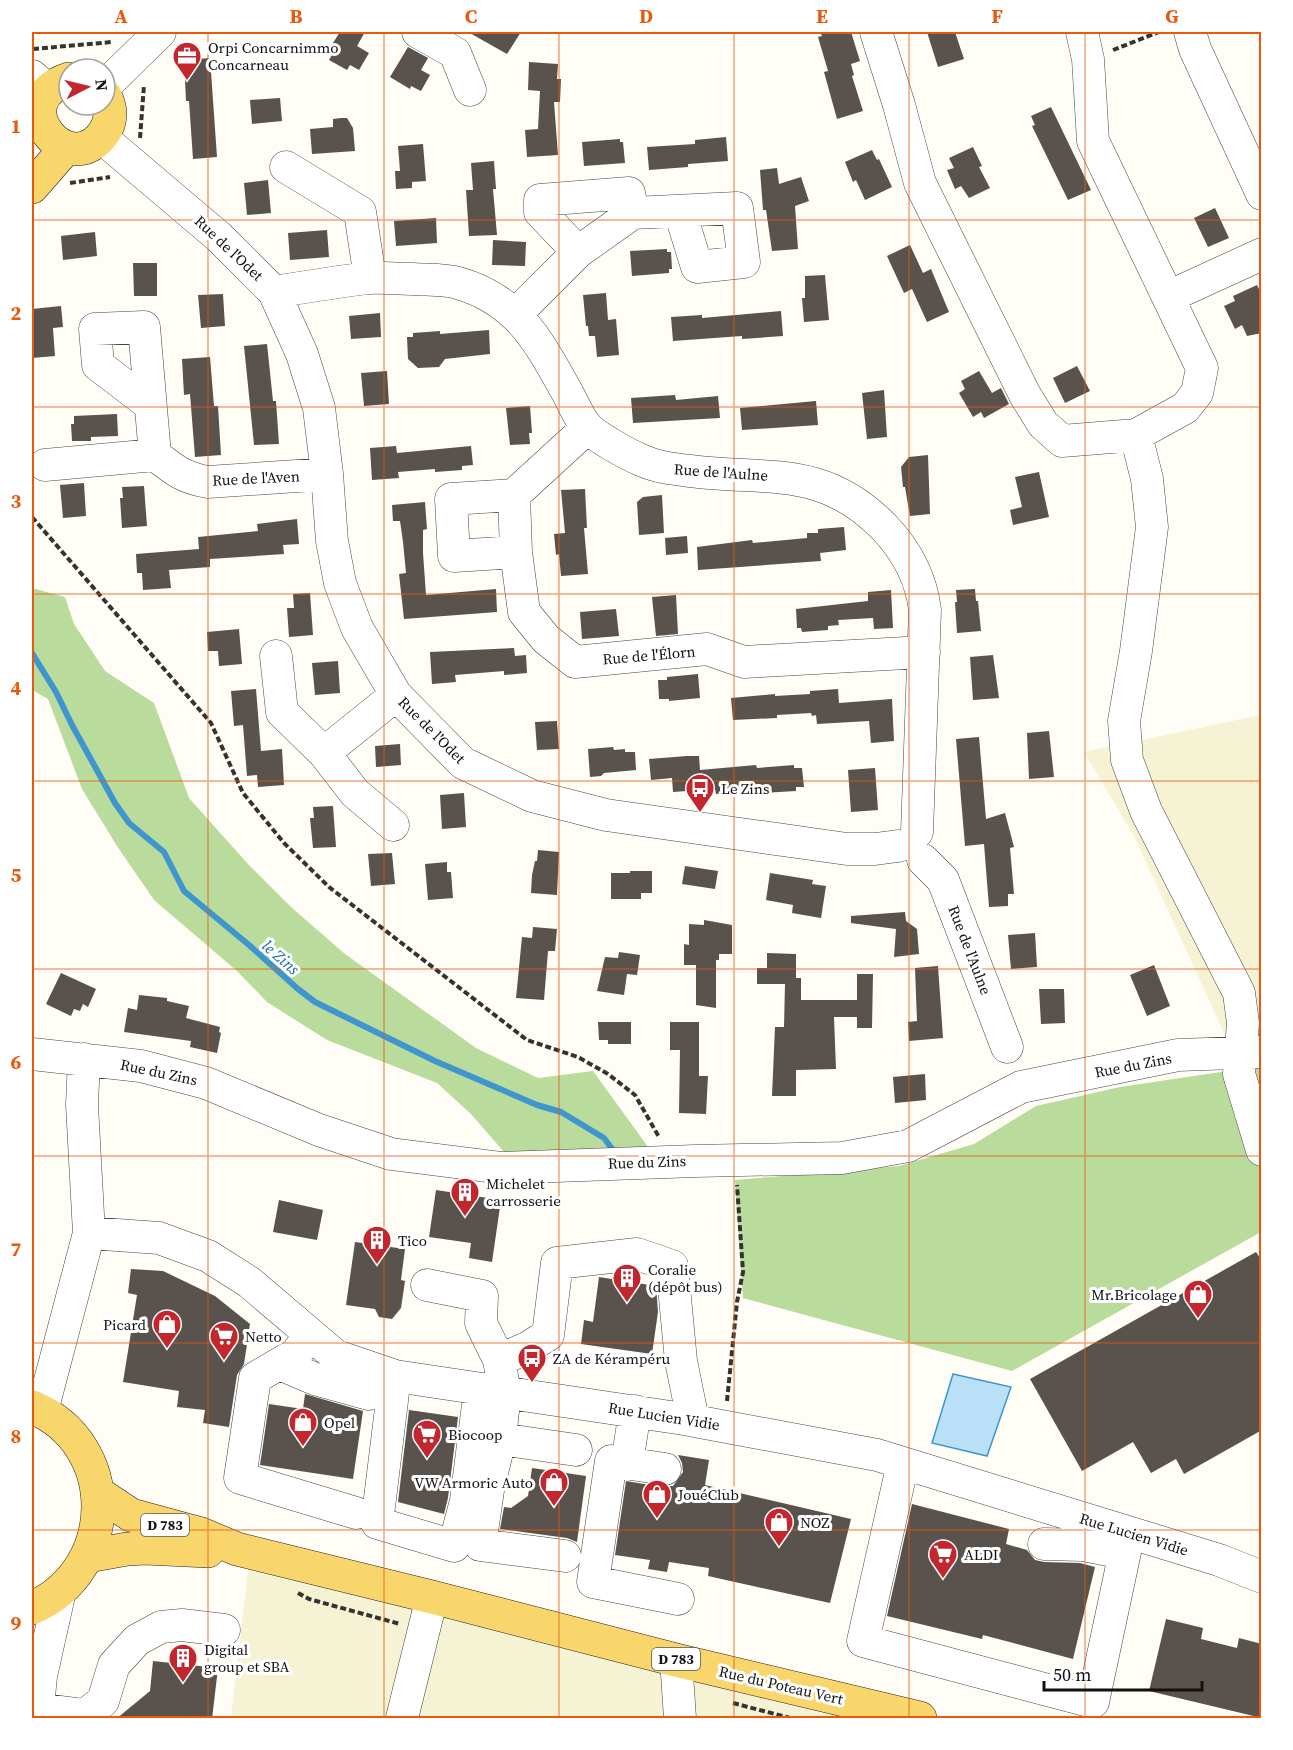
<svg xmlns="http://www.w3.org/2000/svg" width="1293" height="1750" font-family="'Source Serif 4',serif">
<rect width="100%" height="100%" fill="#fffdf5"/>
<path fill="#f6f3d4" d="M1261,715V1026L1224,1033L1134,836L1084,752Z
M250,1552L920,1718H231Z"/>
<path fill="#b9dc9c" d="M32,588L65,597L74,624L105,671L154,703L189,798L248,864L291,907L345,954L476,1048L538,1078L593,1071L651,1151L504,1152L471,1114L437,1083L327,1040L267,1002L237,971L154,900L117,846L82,789L48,699L32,690Z
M1261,1066V1232L1012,1371L743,1298L735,1180L899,1166L974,1144L1036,1106L1120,1087Z"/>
<path fill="#b9e0f7" stroke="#3f96cf" stroke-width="1.5" d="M953,1374L1011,1387L987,1456L932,1443Z"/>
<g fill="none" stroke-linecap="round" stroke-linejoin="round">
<path stroke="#3f96cf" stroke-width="6" d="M32,653L56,692L72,725L115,803L129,823L164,852L184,891L249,945L298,989L315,1002L435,1061L537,1105L561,1112L604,1138L616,1154"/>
</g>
<path fill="#5a524d" d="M340,32H365L357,46L369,53L359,70L350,65L347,70L329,60L336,48L331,46Z
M468,32H521L507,54Z
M820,32H851L860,61L851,64L854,75L852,76L863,111L837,119L824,72L828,71L818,37L822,36Z
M927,32H955L964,59L938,67Z
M408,47L428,58L421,70L430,75L421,91L411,86L410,89L390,77Z
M210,58L217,157L193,159L189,101H186L184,60Z
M529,62L558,64L557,79H561L560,102H554L558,155L527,157L525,130L538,129L540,91L528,90Z
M280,98L282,121L252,124L250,100Z
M1051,107L1091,190L1068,200L1032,126L1035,125L1031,116Z
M341,118H347L353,128L355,151L312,154L310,129L333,127V119Z
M726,137L728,161L688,164V167L649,170L647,147L695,144V140Z
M620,139V142H623L625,163L584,166L582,142Z
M423,144L426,181L412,182V188L396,189L395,171H400L398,146Z
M973,147L982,166L979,167L990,188L969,198L961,186L955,189L947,170L954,168L949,158Z
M872,150L877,160L879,159L892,187L865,200L856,180L853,182L845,162Z
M494,161L496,189H493L497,235L469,236L466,190H473L471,163Z
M777,168L779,184L801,177L809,201L795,206L798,249L772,251L766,210H763L760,170Z
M268,180L271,213L247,215L244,183Z
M1215,208L1229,238L1208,247L1194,218Z
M436,218L437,243L396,246L394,221Z
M327,230L329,257L290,260L288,233Z
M95,232L97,256L63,260L61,236Z
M493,240L526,242L525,266L492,265Z
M910,245L923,273L931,269L949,312L927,322L912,289L904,293L887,256Z
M667,249V252H671L672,269H669V273L632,276L630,251Z
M133,263H157V296H134Z
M825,275L829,320L804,322L802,298H805V276Z
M1257,285L1262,295V333L1247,336L1242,325L1235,329L1224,306L1235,301L1233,296Z
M606,293L608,320L616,319L619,355L597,357L595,336H589L588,326H586L583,295Z
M223,294L225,326L201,328L198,295Z
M61,306L63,327L53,328L55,356L32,358V309Z
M781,311L783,336L742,339V336L673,341L671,317L702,315V318Z
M380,313L381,337L351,339L349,316Z
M489,330L490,354L445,359L439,367L418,368L408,359L407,337H413V333L440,331V334Z
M267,344L273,401H276L279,444L254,445L244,346Z
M210,357L214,406H218L221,455L195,457L190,394L184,395L182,359Z
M1077,366L1090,391L1065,403L1053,378Z
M387,371L389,404L364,406L361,373Z
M979,371L992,393L1001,388L1009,404L984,418L981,412L973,417L959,393L965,389L961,381Z
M884,390L887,437L867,439L862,393Z
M675,395L676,400L718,396L720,418L633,423L631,398Z
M816,401L818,425L742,430L740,408Z
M530,406L532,433H529L530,444L510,445L506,408Z
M117,414L118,436L91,437V441H72L71,424H74V416Z
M396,446L397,453L471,446L473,465L462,466V470L435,472V469L398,472L399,478L372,480L370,448Z
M928,455L930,514L910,516L905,487H903L901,467L909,457Z
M1039,472L1049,517L1013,525L1010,510L1022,507L1015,477Z
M84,483L86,516L63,518L60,485Z
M144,486L147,526L122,528L120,498H123L122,487Z
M585,489L587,528H584L588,574L561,576L559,554L556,555L554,534L565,533L561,490Z
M662,495L664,533L639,535L637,502L643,497Z
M425,502L427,529L423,530V553L426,595L496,589L497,612L404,619L399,574L406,573L403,542L400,521H393L392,505Z
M297,519L299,544L283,545L284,554L210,559V567L169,570L171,588L143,590L142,573H137L136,554L199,549L198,537L258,531L257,524Z
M844,527L846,550L820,553L821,561L698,570L697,547L752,540L753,543L807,538V533H818V529Z
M687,536L688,553L666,555L665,538Z
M975,589L976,601H978L981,631L957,633L955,602H957L956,590Z
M891,590L893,628L874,629L873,618L838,620L839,625L828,626V630L802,632L801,628H797L796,609L868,601V592Z
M310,593L313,635L289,637L287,608H294L293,594Z
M676,595L678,634L656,636L652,597Z
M616,609L619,636L582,639L580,612Z
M239,629L242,664L219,666L218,651H208L207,632Z
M514,648L515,656L526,655L527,673L504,675V671L455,675L456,682L432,684L430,652Z
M993,655L999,698L973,700L970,657Z
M338,661L340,693L315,695L312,663Z
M698,674L700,698L669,701V699H659L658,680H667V677Z
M256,689L261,751L282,749L284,785L258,787L257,775L247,776L243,725L234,726L231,691Z
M838,689L839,703L892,699L894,741L871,743L869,721L817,724L816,715L812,716L811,713L777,715V718L733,720L731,698L775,694V696L810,694V691Z
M557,721L559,749L537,750L535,722Z
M1049,731L1054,777L1029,779L1027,733Z
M979,737L986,819L1005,813L1014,847L1010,848L1014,894H1008V906L989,907L984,844L965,846L956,739Z
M400,744L401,765L376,767L375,746Z
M613,747L614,750L625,749V752H635L636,770L604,773L601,776L590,777L588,749Z
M687,756H699L700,770L756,765L757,768L794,765V768H802L804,787H796V791L747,794V792L716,794L715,789L673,792L672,778L651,780L649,759Z
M875,768L878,810L851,812L848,770Z
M464,793L466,827L442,829L440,795Z
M333,806L336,847L313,848L310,818H314L313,807Z
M538,850L559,852L557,895L531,893L532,875L535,861H537Z
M392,853L395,884L371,886L368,854Z
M447,862V872H451L453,898L428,900L425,864Z
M685,866L718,871L715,889L682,884Z
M630,871H652V893H641V899H611V873H630Z
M770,873L813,880L812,884L826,886L821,918L792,913L793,905L766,900Z
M905,912L906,921L917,929L919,954L894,957L896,929L851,923V916Z
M704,920L732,925V954H719V960H716V1008L696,1005V965H684V944L689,945V924L704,925Z
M533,927L557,929L555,951H548L544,1000L516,998L522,937L532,938Z
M1035,933L1037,967L1011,969L1008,935Z
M619,952L640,955L637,975L627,974L624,995L597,991L605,957L618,958Z
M767,953L796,954V978H801V1000H857V974H873L872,1028H857V1017H834L836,1069L796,1070V1096H772L775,1027H784L785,984H757V968H767Z
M1154,965L1170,1006L1147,1016L1130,975Z
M938,966L943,1038L909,1041L908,1022L917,1021L915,968Z
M61,973L96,989L88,1007L83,1004L80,1011L74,1009L71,1016L46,1004Z
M1039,989H1064L1065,1023L1041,1024Z
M139,995L167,998V1001L189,1006L186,1018L220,1027L219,1032L221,1033L217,1053L190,1047L191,1041L124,1032L128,1008L137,1010Z
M598,1022H631V1044H608V1040H599Z
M670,1022H699V1076H708L706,1114L679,1113L680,1050H670Z
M925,1074L926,1100L895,1103L893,1077Z
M436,1190L501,1200L492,1262L469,1258L471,1243L429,1237Z
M279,1200L323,1210L317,1240L273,1232Z
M355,1242L405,1249L401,1280L405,1281L401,1308L392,1319L379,1317L375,1309L346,1305Z
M1256,1252L1262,1261V1430L1184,1474L1176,1459L1151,1473L1133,1442L1082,1471L1030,1379Z
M131,1269L163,1271L215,1296L250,1324L244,1364L237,1375L229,1427L203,1423L205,1410L177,1407L179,1391L123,1382L137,1295L128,1293Z
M599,1277L656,1286L658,1312L652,1354L581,1344L584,1320L593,1322Z
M305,1394L363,1411L353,1479L260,1465L269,1404L303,1409Z
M409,1410L458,1417L448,1498L444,1514L398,1502Z
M678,1455L709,1460L705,1485L851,1519L830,1603L708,1576L709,1568L669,1562L667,1572L648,1569L650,1560L615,1555L626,1481L662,1487L673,1486L683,1472L682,1463Z
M532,1468L586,1476L577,1542L567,1538L500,1529L504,1507L511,1508L528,1496Z
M912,1504L1009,1529L1006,1544L1027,1550L1035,1560L1044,1562L1080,1563L1095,1567L1073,1659L983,1635L982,1639L887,1616Z
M1166,1619L1203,1628L1201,1639L1237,1648L1239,1638L1262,1644V1718L1149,1691Z
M153,1661L218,1668L212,1719H116L150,1691Z"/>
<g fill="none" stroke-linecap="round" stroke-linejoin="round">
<g stroke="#444" stroke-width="33">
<path id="minor" d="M418,32L455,53L470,90
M876,32L899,105L920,183L1025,395L1043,424L1062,441L1136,435L1185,408L1197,393L1202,368L1093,141L1088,59L1082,32
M1190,32L1195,49L1262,194
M32,76L48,90
M105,86L160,32
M101,137L219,237L274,292L302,354L319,408L327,474L332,541L340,583L357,628L396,695L463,763L532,796L606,815L847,849H875L898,846
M286,167L360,212L370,278
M578,252L540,212V200L629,193L633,213
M274,292C305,287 336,282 368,278C383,277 398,279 413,279C428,280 445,279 458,283C518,300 539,342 567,392C573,403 579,418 587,427C596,437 629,455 641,460C656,467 673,469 690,471C768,481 822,464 884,527C907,551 921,577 925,610L917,832
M1168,297L1262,254
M516,314L578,252L633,213L737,208L744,262L697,267L680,212
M149,404L98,365L95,329L144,327L155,455
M1136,435L1147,479L1152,527L1136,651L1124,721L1127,760L1146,811L1239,993L1243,1023L1239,1074L1262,1150
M45,465L155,455C174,470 184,478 208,482L327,474
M514,495L516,552L524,612L546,639L575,662L707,649L744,662L924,652
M516,552L454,556L451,499L514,495L587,428
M276,656L282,712L324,753L355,793L393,825
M324,753L396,695
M923,860L943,880L1007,1047
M32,1054L141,1066L206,1083L319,1130L391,1154L502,1168L695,1161L842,1158L908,1146L1021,1087L1178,1055L1262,1052
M89,1233L159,1238L208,1256L249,1282L336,1356L395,1376L684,1419L877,1455L1219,1560L1262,1577
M427,1285L482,1296L481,1323L499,1360
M310,1335L296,1354L255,1378L240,1478L356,1513
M280,1364L315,1379L369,1394
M395,1376L377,1523L454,1546L466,1501L480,1389
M42,1411L89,1233L82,1105L84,1059
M500,1439L488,1490L480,1545L565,1556
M576,1450L500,1439L505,1392L499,1360L527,1348L548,1335L557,1263L637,1254L672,1266L681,1361L693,1420
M627,1463L635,1411
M903,1463L863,1641L1093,1702L1129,1533
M665,1469L611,1461L593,1582L678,1599
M1044,1544L1083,1545L1124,1553
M676,1660L680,1718
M38,1709L85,1715L103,1701L114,1665L137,1640L161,1627L182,1625L224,1630
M37,1718L41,1676L60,1591
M402,1718L432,1597"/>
</g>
<g stroke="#222" stroke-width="34">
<path id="major" d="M69,79C0,102 71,185 105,131C112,120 111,107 105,96
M32,187L66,148
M32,1407C121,1444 119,1570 32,1608
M98,1493L131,1515L201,1534L237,1549L432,1597L676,1660L920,1718
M88,1556L127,1549L145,1548L208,1551"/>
</g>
<path stroke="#333" stroke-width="4" stroke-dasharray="6 3" stroke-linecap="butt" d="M33,49L112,42
M1113,50L1159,32
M140,138L144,85
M70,183L110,177
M32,517L211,723L243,793L284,843L329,887L527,1040L578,1057L608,1074L635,1095L659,1137
M727,1401L737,1302L743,1272L737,1185
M298,1593L309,1599L400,1624
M733,1703L790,1718"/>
<use href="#minor" stroke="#fff" stroke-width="32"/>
<use href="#major" stroke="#f9d66b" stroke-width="33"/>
</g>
<path fill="none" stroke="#e8590c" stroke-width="1.5" stroke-opacity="0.55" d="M208,32V1718M384,32V1718M559,32V1718M734,32V1718M909,32V1718M1085,32V1718M32,220H1262M32,407H1262M32,594H1262M32,781H1262M32,969H1262M32,1156H1262M32,1343H1262M32,1530H1262"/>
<defs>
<g id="office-pin" transform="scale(1.5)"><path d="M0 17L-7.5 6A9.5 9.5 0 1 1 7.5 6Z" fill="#c4262e" stroke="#fff"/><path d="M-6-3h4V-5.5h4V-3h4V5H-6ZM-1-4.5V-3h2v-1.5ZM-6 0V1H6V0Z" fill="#fff"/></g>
<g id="bus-pin" transform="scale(1.5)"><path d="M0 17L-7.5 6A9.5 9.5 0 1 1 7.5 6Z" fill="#c4262e" stroke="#fff"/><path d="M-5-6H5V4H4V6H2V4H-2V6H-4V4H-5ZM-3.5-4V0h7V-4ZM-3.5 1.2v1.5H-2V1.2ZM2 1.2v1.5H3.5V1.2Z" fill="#fff"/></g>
<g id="building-pin" transform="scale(1.5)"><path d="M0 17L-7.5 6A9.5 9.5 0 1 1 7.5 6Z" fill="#c4262e" stroke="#fff"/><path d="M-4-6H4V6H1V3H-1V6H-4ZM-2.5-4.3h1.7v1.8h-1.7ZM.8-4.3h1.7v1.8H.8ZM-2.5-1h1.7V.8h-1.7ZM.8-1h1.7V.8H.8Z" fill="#fff"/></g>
<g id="shop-pin" transform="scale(1.5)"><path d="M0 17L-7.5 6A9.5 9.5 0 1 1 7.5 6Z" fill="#c4262e" stroke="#fff"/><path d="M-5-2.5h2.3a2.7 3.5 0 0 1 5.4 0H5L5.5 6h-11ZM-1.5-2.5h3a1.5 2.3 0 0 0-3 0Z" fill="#fff"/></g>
<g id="supermarket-pin" transform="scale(1.5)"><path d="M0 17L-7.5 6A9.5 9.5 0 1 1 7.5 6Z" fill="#c4262e" stroke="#fff"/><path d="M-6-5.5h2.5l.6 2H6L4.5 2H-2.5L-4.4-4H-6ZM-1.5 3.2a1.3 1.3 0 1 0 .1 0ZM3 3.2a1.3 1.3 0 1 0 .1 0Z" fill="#fff"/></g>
</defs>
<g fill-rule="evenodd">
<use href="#office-pin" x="187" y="56"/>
<use href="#bus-pin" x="700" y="788"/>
<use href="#building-pin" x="465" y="1192"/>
<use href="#building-pin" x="377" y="1240"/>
<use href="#building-pin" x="627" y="1278"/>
<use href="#shop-pin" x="1198" y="1294"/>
<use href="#shop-pin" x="167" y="1324"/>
<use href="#supermarket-pin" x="224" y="1336"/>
<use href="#bus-pin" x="532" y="1358"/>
<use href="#shop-pin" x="303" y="1422"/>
<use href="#supermarket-pin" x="427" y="1434"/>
<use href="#shop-pin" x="554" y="1482"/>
<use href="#shop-pin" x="657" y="1494"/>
<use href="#shop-pin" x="779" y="1522"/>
<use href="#supermarket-pin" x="943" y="1554"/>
<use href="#building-pin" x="183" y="1658"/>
</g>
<g text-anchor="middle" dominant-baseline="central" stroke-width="6" stroke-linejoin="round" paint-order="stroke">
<g fill="#fff" stroke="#585858" stroke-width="1.5">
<rect x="141" y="1514" width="48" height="22" rx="4.5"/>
<rect x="652" y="1648" width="48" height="22" rx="4.5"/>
</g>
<g font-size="14" font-weight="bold" fill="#111">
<text x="165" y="1525">D 783</text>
<text x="676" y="1659">D 783</text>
</g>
<g font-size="15" fill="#111" stroke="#fff" text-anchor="start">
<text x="208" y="47">Orpi Concarnimmo<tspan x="208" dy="17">Concarneau</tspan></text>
<text x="721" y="788">Le Zins</text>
<text x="486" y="1183">Michelet<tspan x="486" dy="17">carrosserie</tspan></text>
<text x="398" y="1240">Tico</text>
<text x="648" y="1269">Coralie<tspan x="648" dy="17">(dépôt bus)</tspan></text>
<text x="1177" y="1294" text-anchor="end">Mr.Bricolage</text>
<text x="146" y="1324" text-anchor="end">Picard</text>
<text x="245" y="1336">Netto</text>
<text x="553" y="1358">ZA de Kérampéru</text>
<text x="324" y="1422">Opel</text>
<text x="448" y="1434">Biocoop</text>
<text x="533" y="1482" text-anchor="end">VW Armoric Auto</text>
<text x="678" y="1494">JouéClub</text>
<text x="800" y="1522">NOZ</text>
<text x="964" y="1554">ALDI</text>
<text x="204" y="1649">Digital<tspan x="204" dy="17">group et SBA</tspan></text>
</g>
<g font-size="15" fill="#111" stroke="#fff">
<text transform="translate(229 248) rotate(43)">Rue de l'Odet</text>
<text transform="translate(721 472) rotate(4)">Rue de l'Aulne</text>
<text transform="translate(256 478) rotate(-3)">Rue de l'Aven</text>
<text transform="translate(649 655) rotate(-5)">Rue de l'Élorn</text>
<text transform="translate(432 730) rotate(45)">Rue de l'Odet</text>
<text transform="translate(970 950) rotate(69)">Rue de l'Aulne</text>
<text transform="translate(1133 1065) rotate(-11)">Rue du Zins</text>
<text transform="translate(159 1072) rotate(12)">Rue du Zins</text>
<text transform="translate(647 1162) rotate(-2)">Rue du Zins</text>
<text transform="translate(664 1416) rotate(9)">Rue Lucien Vidie</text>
<text transform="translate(1134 1534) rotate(17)">Rue Lucien Vidie</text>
<text transform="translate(781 1685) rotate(13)">Rue du Poteau Vert</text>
</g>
<g font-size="16" font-style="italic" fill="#1768a6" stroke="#fff">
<text transform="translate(281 957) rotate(41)">le Zins</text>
</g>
</g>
<rect width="1293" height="1750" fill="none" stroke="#ffffff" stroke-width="66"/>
<g transform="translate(87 87) rotate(83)"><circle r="28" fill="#ffffff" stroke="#a0a0a0" stroke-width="1.5"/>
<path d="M0-4.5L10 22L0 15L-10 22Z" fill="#c4262e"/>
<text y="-9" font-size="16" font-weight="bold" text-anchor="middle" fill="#111111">N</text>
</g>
<path d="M1044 1681v9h158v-9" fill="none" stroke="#111111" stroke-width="3"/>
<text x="1053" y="1681" font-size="18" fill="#111111" stroke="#ffffff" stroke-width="4.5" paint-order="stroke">50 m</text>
<rect x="33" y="33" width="1227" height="1684" fill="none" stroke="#e8590c" stroke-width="2"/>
<g font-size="20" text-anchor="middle" font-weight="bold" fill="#e8590c">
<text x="121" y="23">A</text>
<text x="296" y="23">B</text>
<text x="471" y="23">C</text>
<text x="646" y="23">D</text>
<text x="822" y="23">E</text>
<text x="997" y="23">F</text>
<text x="1172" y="23">G</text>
<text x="16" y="133">1</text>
<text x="16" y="320">2</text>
<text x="16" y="508">3</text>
<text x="16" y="695">4</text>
<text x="16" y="882">5</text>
<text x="16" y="1069">6</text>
<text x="16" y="1256">7</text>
<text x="16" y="1443">8</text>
<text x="16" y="1630">9</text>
</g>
</svg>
